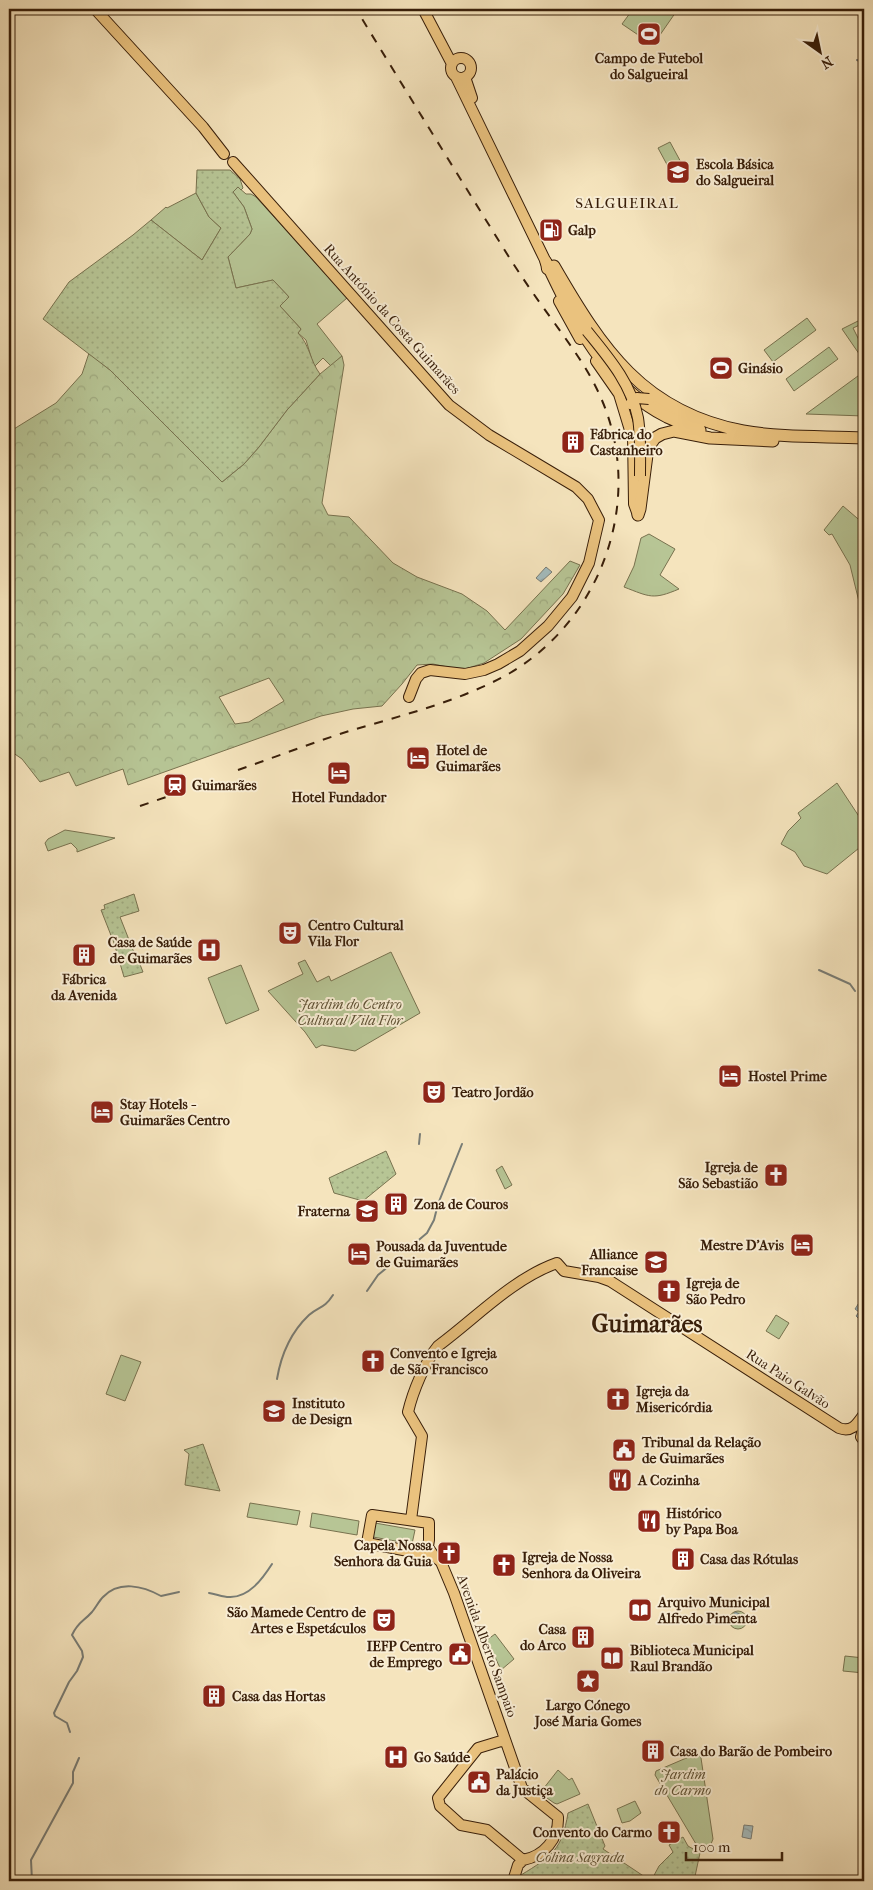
<svg xmlns="http://www.w3.org/2000/svg" width="873" height="1890" font-family="'IM FELL French Canon',serif">
<defs>
<pattern id="forest-crowns" width="20" height="18" patternUnits="userSpaceOnUse" patternTransform="scale(1.25)"><rect width="20" height="18" fill="#b7c595"/><path d="M2 6a3 3 0 1 1 6 0M12 15a3 3 0 1 1 6 0" fill="none" stroke="#9ea97f"/></pattern>
<pattern id="park-dots" width="8" height="8" patternUnits="userSpaceOnUse" patternTransform="scale(1.25)"><rect width="8" height="8" fill="#b7c595"/><path d="M2 2h.1M6 6h.1" fill="none" stroke="#9ea97f" stroke-width="1.8" stroke-linecap="round"/></pattern>
<pattern id="water-waves" width="16" height="10" patternUnits="userSpaceOnUse" patternTransform="scale(1.25)"><rect width="16" height="10" fill="#a3bbbd"/><path d="M0 5q4-4 8 0t8 0" fill="none" stroke="#8da0a1"/></pattern>
</defs>
<rect width="100%" height="100%" fill="#f5e4bd"/>
<filter id="stains"><feTurbulence type="fractalNoise" baseFrequency=".004" numOctaves="4"/><feColorMatrix values="0 0 0 0 .2 0 0 0 0 .09 0 0 0 0 .02 0 0 0 .5 -.17"/></filter>
<radialGradient id="worn" r=".72"><stop offset=".6" stop-color="#630" stop-opacity="0"/><stop offset="1" stop-color="#630" stop-opacity=".3"/></radialGradient>
<path fill="#b7c595" stroke="#78724f" d="M633,9H678L653,45L622,24Z
M670,142L683,166L671,172L658,148Z
M238,187L246,194H251L256,197L347,298L317,324L342,356L331,366L323,358L314,367L306,340L298,333L301,329L280,306L289,297L273,280L236,288L228,257L250,234L252,229L244,207L233,192Z
M196,193L209,217L221,228L202,260L151,220L166,207L167,208Z
M807,318L816,330L773,362L764,350Z
M864,318V323L853,328L864,350V361L842,329Z
M829,347L838,359L794,391L786,379Z
M862,373L864,376V416L806,414Z
M843,506L864,524V613L862,614L850,565L832,534L829,535L824,530Z
M649,534L675,549L660,575L679,589C653,600 650,597 624,587L634,566L641,538Z
M837,783L864,824V844L827,874L804,866L795,852L781,844L788,831L801,818L798,813Z
M65,830L115,838L77,852V849L71,843L48,851L45,843L48,839Z
M391,952L420,1013L355,1051L322,1045L316,1048L305,1032L268,991L303,974L298,963L305,960L317,982L329,976L331,981Z
M241,965L259,1010L226,1024L208,978Z
M502,1166L512,1185L505,1189L496,1170Z
M776,1315L789,1323L779,1339L766,1331Z
M121,1355L141,1362L125,1401L106,1394Z
M250,1503L300,1511L297,1525L247,1517Z
M312,1513L359,1521L357,1535L310,1527Z
M375,1523L415,1530L412,1544L373,1537Z
M729 1620a9 9 0 1 1 18 0a9 9 0 1 1-18 0Z
M495,1634L514,1659L501,1670L487,1640Z
M845,1656L864,1658V1673L843,1671Z
M698,1753L701,1758L713,1839L711,1844L705,1848L696,1844L655,1775L656,1771Z
M558,1770L569,1780L572,1778L580,1794L557,1804L554,1803L540,1793Z
M635,1801L641,1813L630,1821L622,1823L617,1809Z"/>
<path fill="url(#forest-crowns)" stroke="#78724f" fill-rule="evenodd" d="M89,353L110,370L222,482L244,464L259,447L287,410L320,374L342,356L344,365L322,503L328,515L349,517L393,563L417,577L462,594L487,611L505,630L570,561L580,565L563,594L521,639L484,663L462,670L433,664L417,665L402,684L382,706L353,709L321,716L128,785L123,769L76,786L69,772L40,782L22,759L9,750V432L56,403L82,374ZM269,678L284,701L249,722L235,724L219,697Z"/>
<path fill="url(#park-dots)" stroke="#78724f" d="M197,170H230L240,179L243,188L241,190L238,187L233,192L244,207L252,229L250,234L228,257L236,288L273,280L289,297L280,306L301,329L298,333C310,345 310,361 320,374L287,410L259,447L244,464L222,482L110,370L43,319L69,282L133,235L151,220L202,260L221,228L209,217L196,193Z
M134,894L139,911L120,917L135,955H133L134,957H137L143,972L124,977L114,943L101,910L105,909L104,905Z
M386,1151L396,1174L363,1201L334,1193L329,1178Z
M203,1444L220,1491L185,1485L189,1454L184,1450Z
M588,1804L605,1846L603,1849L651,1881L659,1866L673,1852L669,1845L683,1837L688,1846L700,1853L694,1881H520L521,1875C552,1856 562,1850 568,1813Z"/>
<path fill="url(#water-waves)" stroke="#787c75" d="M546,567L552,572L541,582L536,578Z
M864,1295V1308L858,1318L856,1316L859,1312L855,1309Z
M735,1612L740,1614L741,1622L738,1625L734,1623L733,1615Z
M744,1825L753,1826L751,1839L742,1837Z"/>
<g fill="none" stroke-linecap="round" stroke-linejoin="round">
<path stroke="#787c75" stroke-width="2" d="M857,60L864,63
M819,970L850,984L855,991
M419,1144L420,1134
M412,1244H414L427,1233L434,1220L438,1204L462,1144
M367,1291L378,1275L395,1261
M277,1379C281,1355 291,1332 309,1315C319,1306 324,1309 333,1295
M209,1593C216,1594 223,1597 229,1597C249,1598 263,1578 272,1564
M70,1732L67,1723L55,1716L54,1713L69,1682L77,1671L83,1657L82,1651L72,1635C78,1622 83,1622 92,1612C96,1607 99,1601 103,1597C119,1580 143,1586 161,1596L179,1592
M32,1881L31,1860L73,1783V1772L79,1758"/>
<g stroke="#381e09" stroke-width="12">
<path id="major" d="M95,9L203,127L224,154
M423,9L452,64
M451 68a10 10 0 1 1 20 0a10 10 0 1 1-20 0Z
M456,77L546,262L547,269
M465,77L472,98
M233,162L449,405L489,435L576,487L588,499L599,520L589,563L572,597L548,626L520,651L498,664L484,670L465,674L430,670L421,673L416,679L409,697
M559,301L580,339
M596,361L619,394L633,440
M649,399L684,417
M633,434L634,504L638,515
M864,1425L861,1437L864,1441
M411,1520L422,1436L408,1412C413,1391 425,1362 438,1346C476,1318 512,1279 557,1263L564,1271L599,1277L610,1281L839,1428C852,1433 857,1424 864,1414
M428,1547L434,1556L441,1562L454,1593L522,1788L558,1817C559,1839 544,1856 523,1860
M427,1552L429,1540V1523L372,1515L367,1543L434,1556
M506,1742L501,1741L478,1748L438,1798L440,1806L461,1825L487,1830L523,1860
M513,1881L518,1865L523,1860"/>
</g>
<g stroke="#381e09" stroke-width="13">
<path id="highway" d="M546,262C574,321 606,387 667,417C678,422 689,426 700,430
M554,266C602,349 643,412 743,431C783,438 824,436 864,438
M638,515L640,509L647,455L650,445L655,438L662,434L674,431L710,438L773,441"/>
</g>
<use href="#major" stroke="#eac27e" stroke-width="10"/>
<use href="#highway" stroke="#eac27e" stroke-width="11"/>
<path stroke="#381e09" stroke-width="2" stroke-dasharray="9 9" stroke-linecap="butt" d="M238,770C275,757 312,743 349,731C403,715 461,701 510,673C603,618 645,498 601,398C589,370 571,346 553,321C534,295 516,269 499,241C451,164 403,86 356,9
M140,806L178,793"/>
<g stroke="#381e09" stroke-width="12" stroke-linecap="butt">
<path id="major-bridge" d="M587,331C608,357 631,383 638,418C641,437 640,457 640,476
M630,404L637,398L649,399"/>
</g>
<use href="#major-bridge" stroke="#eac27e" stroke-width="10"/>
</g>
<defs>
<g id="stadium-square" transform="scale(1.25)"><rect x="-9" y="-9" width="18" height="18" rx="4" fill="#8f2418" stroke="#f8edd4"/><path d="M0-5a6.5 5 0 1 0 0 10a6.5 5 0 1 0 0-10ZM-3.5-1.8h7v3.6h-7Z" fill="#fff"/></g>
<g id="school-square" transform="scale(1.25)"><rect x="-9" y="-9" width="18" height="18" rx="4" fill="#8f2418" stroke="#f8edd4"/><path d="M0-5L7-2L0 1L-7-2ZM-4 1L0 2.5L4 1V4Q0 6-4 4Z" fill="#fff"/></g>
<g id="fuel-square" transform="scale(1.25)"><rect x="-9" y="-9" width="18" height="18" rx="4" fill="#8f2418" stroke="#f8edd4"/><path d="M-5.5-6h7V0h2V4h1.3V-2.5L3-4.5l.8-.8L6-3V5H2.5V1h-1V6h-7ZM-4.2-4.7v3.2H.2V-4.7Z" fill="#fff"/></g>
<g id="building-square" transform="scale(1.25)"><rect x="-9" y="-9" width="18" height="18" rx="4" fill="#8f2418" stroke="#f8edd4"/><path d="M-4-6H4V6H1V3H-1V6H-4ZM-2.5-4.3h1.7v1.8h-1.7ZM.8-4.3h1.7v1.8H.8ZM-2.5-1h1.7V.8h-1.7ZM.8-1h1.7V.8H.8Z" fill="#fff"/></g>
<g id="hotel-square" transform="scale(1.25)"><rect x="-9" y="-9" width="18" height="18" rx="4" fill="#8f2418" stroke="#f8edd4"/><path d="M-6-4.5h1.5V1H6V5H4.5V3h-9V5H-6ZM-4 0a1.8 1.8 0 1 1 3.6 0ZM.5 0V-2.5h3Q6-2.5 6 0Z" fill="#fff"/></g>
<g id="station-square" transform="scale(1.25)"><rect x="-9" y="-9" width="18" height="18" rx="4" fill="#8f2418" stroke="#f8edd4"/><path d="M-3-6H3Q5-6 5-4V2Q5 4 3 4L4.5 6H3L1.5 4h-3L-3 6H-4.5L-3 4Q-5 4-5 2V-4Q-5-6-3-6ZM-3.5-4v3h7v-3ZM-3.5 1v1.5H-2V1ZM2 1v1.5H3.5V1Z" fill="#fff"/></g>
<g id="theatre-square" transform="scale(1.25)"><rect x="-9" y="-9" width="18" height="18" rx="4" fill="#8f2418" stroke="#f8edd4"/><path d="M-5-5.5Q0-4 5-5.5V0Q5 5 0 6Q-5 5-5 0ZM-3.3-2.5H-1v1.5H-3.3ZM1-2.5H3.3v1.5H1ZM-2.8 1Q0 5.5 2.8 1Z" fill="#fff"/></g>
<g id="hospital-square" transform="scale(1.25)"><rect x="-9" y="-9" width="18" height="18" rx="4" fill="#8f2418" stroke="#f8edd4"/><path d="M-5-5h3v3.5h4V-5h3V5h-3V1.5h-4V5h-3Z" fill="#fff"/></g>
<g id="church-square" transform="scale(1.25)"><rect x="-9" y="-9" width="18" height="18" rx="4" fill="#8f2418" stroke="#f8edd4"/><path d="M-1.2-6h2.4v3.5h3.3v2.4h-3.3V6h-2.4V-.1h-3.3v-2.4h3.3Z" fill="#fff"/></g>
<g id="university-square" transform="scale(1.25)"><rect x="-9" y="-9" width="18" height="18" rx="4" fill="#8f2418" stroke="#f8edd4"/><path d="M0-5L7-2L0 1L-7-2ZM-4 1L0 2.5L4 1V4Q0 6-4 4Z" fill="#fff"/></g>
<g id="civic-square" transform="scale(1.25)"><rect x="-9" y="-9" width="18" height="18" rx="4" fill="#8f2418" stroke="#f8edd4"/><path d="M-.6-6.5H3V-4.5H.6V-3L4-1V1h2V6H-6V1h2V-1L-.6-3ZM-1.2 2.5V6h2.4V2.5Z" fill="#fff"/></g>
<g id="restaurant-square" transform="scale(1.25)"><rect x="-9" y="-9" width="18" height="18" rx="4" fill="#8f2418" stroke="#f8edd4"/><path d="M-5-6h1v4h1v-4h1v4h1v-4h1v5L-1.5 .5V6h-2V.5L-5-1ZM5-6V6H3V1.5H1.5Q1.5-4 5-6Z" fill="#fff"/></g>
<g id="library-square" transform="scale(1.25)"><rect x="-9" y="-9" width="18" height="18" rx="4" fill="#8f2418" stroke="#f8edd4"/><path d="M-6-4Q-3-5.5-.7-3.5V5Q-3 3-6 4ZM6-4Q3-5.5 .7-3.5V5Q3 3 6 4Z" fill="#fff"/></g>
<g id="sight-square" transform="scale(1.25)"><rect x="-9" y="-9" width="18" height="18" rx="4" fill="#8f2418" stroke="#f8edd4"/><path d="M0-6L1.8-2.2L6-1.7L2.9 1.2L3.7 5.4L0 3.3L-3.7 5.4L-2.9 1.2L-6-1.7L-1.8-2.2Z" fill="#fff"/></g>
</defs>
<g fill-rule="evenodd">
<use href="#stadium-square" x="649" y="34"/>
<use href="#school-square" x="678" y="172"/>
<use href="#fuel-square" x="551" y="230"/>
<use href="#stadium-square" x="721" y="368"/>
<use href="#building-square" x="573" y="442"/>
<use href="#hotel-square" x="418" y="758"/>
<use href="#hotel-square" x="339" y="773"/>
<use href="#station-square" x="175" y="785"/>
<use href="#theatre-square" x="290" y="933"/>
<use href="#hospital-square" x="209" y="950"/>
<use href="#building-square" x="84" y="955"/>
<use href="#hotel-square" x="730" y="1076"/>
<use href="#theatre-square" x="434" y="1092"/>
<use href="#hotel-square" x="102" y="1112"/>
<use href="#church-square" x="776" y="1175"/>
<use href="#building-square" x="396" y="1204"/>
<use href="#school-square" x="367" y="1211"/>
<use href="#hotel-square" x="802" y="1245"/>
<use href="#hotel-square" x="359" y="1254"/>
<use href="#school-square" x="656" y="1262"/>
<use href="#church-square" x="669" y="1291"/>
<use href="#church-square" x="373" y="1361"/>
<use href="#church-square" x="618" y="1399"/>
<use href="#university-square" x="274" y="1411"/>
<use href="#civic-square" x="624" y="1450"/>
<use href="#restaurant-square" x="620" y="1480"/>
<use href="#restaurant-square" x="649" y="1521"/>
<use href="#church-square" x="449" y="1553"/>
<use href="#building-square" x="683" y="1559"/>
<use href="#church-square" x="504" y="1565"/>
<use href="#library-square" x="640" y="1610"/>
<use href="#theatre-square" x="384" y="1620"/>
<use href="#building-square" x="583" y="1637"/>
<use href="#civic-square" x="460" y="1654"/>
<use href="#library-square" x="612" y="1658"/>
<use href="#sight-square" x="588" y="1681"/>
<use href="#building-square" x="214" y="1696"/>
<use href="#building-square" x="653" y="1751"/>
<use href="#hospital-square" x="396" y="1757"/>
<use href="#civic-square" x="479" y="1782"/>
<use href="#church-square" x="669" y="1832"/>
</g>
<g text-anchor="middle" dominant-baseline="central" stroke-width="4" stroke-linejoin="round" paint-order="stroke">
<g font-size="14" font-weight="bold" fill="#381e09" stroke="#f8edd4" text-anchor="start">
<text x="649" y="58" text-anchor="middle">Campo de Futebol<tspan x="649" dy="16">do Salgueiral</tspan></text>
<text x="696" y="164">Escola Básica<tspan x="696" dy="16">do Salgueiral</tspan></text>
<text x="568" y="230">Galp</text>
<text x="738" y="368">Ginásio</text>
<text x="590" y="434">Fábrica do<tspan x="590" dy="16">Castanheiro</tspan></text>
<text x="436" y="750">Hotel de<tspan x="436" dy="16">Guimarães</tspan></text>
<text x="192" y="785">Guimarães</text>
<text x="339" y="797" text-anchor="middle">Hotel Fundador</text>
<text x="308" y="925">Centro Cultural<tspan x="308" dy="16">Vila Flor</tspan></text>
<text x="192" y="942" text-anchor="end">Casa de Saúde<tspan x="192" dy="16">de Guimarães</tspan></text>
<text x="84" y="979" text-anchor="middle">Fábrica<tspan x="84" dy="16">da Avenida</tspan></text>
<text x="748" y="1076">Hostel Prime</text>
<text x="452" y="1092">Teatro Jordão</text>
<text x="120" y="1104">Stay Hotels -<tspan x="120" dy="16">Guimarães Centro</tspan></text>
<text x="758" y="1167" text-anchor="end">Igreja de<tspan x="758" dy="16">São Sebastião</tspan></text>
<text x="414" y="1204">Zona de Couros</text>
<text x="350" y="1211" text-anchor="end">Fraterna</text>
<text x="784" y="1245" text-anchor="end">Mestre D'Avis</text>
<text x="376" y="1246">Pousada da Juventude<tspan x="376" dy="16">de Guimarães</tspan></text>
<text x="638" y="1254" text-anchor="end">Alliance<tspan x="638" dy="16">Francaise</tspan></text>
<text x="686" y="1283">Igreja de<tspan x="686" dy="16">São Pedro</tspan></text>
<text x="390" y="1353">Convento e Igreja<tspan x="390" dy="16">de São Francisco</tspan></text>
<text x="636" y="1391">Igreja da<tspan x="636" dy="16">Misericórdia</tspan></text>
<text x="292" y="1403">Instituto<tspan x="292" dy="16">de Design</tspan></text>
<text x="642" y="1442">Tribunal da Relação<tspan x="642" dy="16">de Guimarães</tspan></text>
<text x="638" y="1480">A Cozinha</text>
<text x="666" y="1513">Histórico<tspan x="666" dy="16">by Papa Boa</tspan></text>
<text x="432" y="1545" text-anchor="end">Capela Nossa<tspan x="432" dy="16">Senhora da Guia</tspan></text>
<text x="522" y="1557">Igreja de Nossa<tspan x="522" dy="16">Senhora da Oliveira</tspan></text>
<text x="700" y="1559">Casa das Rótulas</text>
<text x="658" y="1602">Arquivo Municipal<tspan x="658" dy="16">Alfredo Pimenta</tspan></text>
<text x="366" y="1612" text-anchor="end">São Mamede Centro de<tspan x="366" dy="16">Artes e Espetáculos</tspan></text>
<text x="566" y="1629" text-anchor="end">Casa<tspan x="566" dy="16">do Arco</tspan></text>
<text x="442" y="1646" text-anchor="end">IEFP Centro<tspan x="442" dy="16">de Emprego</tspan></text>
<text x="630" y="1650">Biblioteca Municipal<tspan x="630" dy="16">Raul Brandão</tspan></text>
<text x="232" y="1696">Casa das Hortas</text>
<text x="588" y="1705" text-anchor="middle">Largo Cónego<tspan x="588" dy="16">José Maria Gomes</tspan></text>
<text x="670" y="1751">Casa do Barão de Pombeiro</text>
<text x="414" y="1757">Go Saúde</text>
<text x="496" y="1774">Palácio<tspan x="496" dy="16">da Justiça</tspan></text>
<text x="652" y="1832" text-anchor="end">Convento do Carmo</text>
</g>
<g font-size="14" fill="#381e09" stroke="#f8edd4">
<text transform="translate(392 319) rotate(48)">Rua António da Costa Guimarães</text>
<text transform="translate(788 1379) rotate(33)">Rua Paio Galvão</text>
<text transform="translate(487 1646) rotate(70)">Avenida Alberto Sampaio</text>
</g>
<g font-size="14" font-style="italic" fill="#5e5033" stroke="#f8edd4">
<text x="350" y="1004">Jardim do Centro<tspan x="350" dy="16">Cultural Vila Flor</tspan></text>
<text x="683" y="1774">Jardim<tspan x="683" dy="16">do Carmo</tspan></text>
<text x="580" y="1857">Colina Sagrada</text>
</g>
<g font-size="15" letter-spacing="1" fill="#381e09" stroke="#f8edd4">
<text x="627" y="203">SALGUEIRAL</text>
</g>
<g font-size="24" font-weight="bold" fill="#381e09" stroke="#f8edd4">
<text x="647" y="1324">Guimarães</text>
</g>
</g>
<rect width="873" height="1890" fill="none" stroke="#f5e4bd" stroke-width="30"/>
<rect x="10" y="10" width="853" height="1870" fill="none" stroke="#381e09" stroke-width="2.5"/>
<rect x="15" y="15" width="843" height="1860" fill="none" stroke="#381e09"/>
<g transform="translate(820 52) rotate(147)" stroke="#f8edd4" stroke-width="4" paint-order="stroke">
<path d="M0-4L9 19L0 12L-9 19Z" fill="#381e09"/>
<text y="-8" font-size="14" font-weight="bold" text-anchor="middle" fill="#381e09">N</text>
</g>
<path d="M686 1852v8h96v-8" fill="none" stroke="#381e09" stroke-width="2.5"/>
<text x="693" y="1852" font-size="15" fill="#381e09" stroke="#f8edd4" stroke-width="4" paint-order="stroke">100 m</text>
<rect width="100%" height="100%" filter="url(#stains)"/>
<rect width="100%" height="100%" fill="url(#worn)"/>
</svg>
